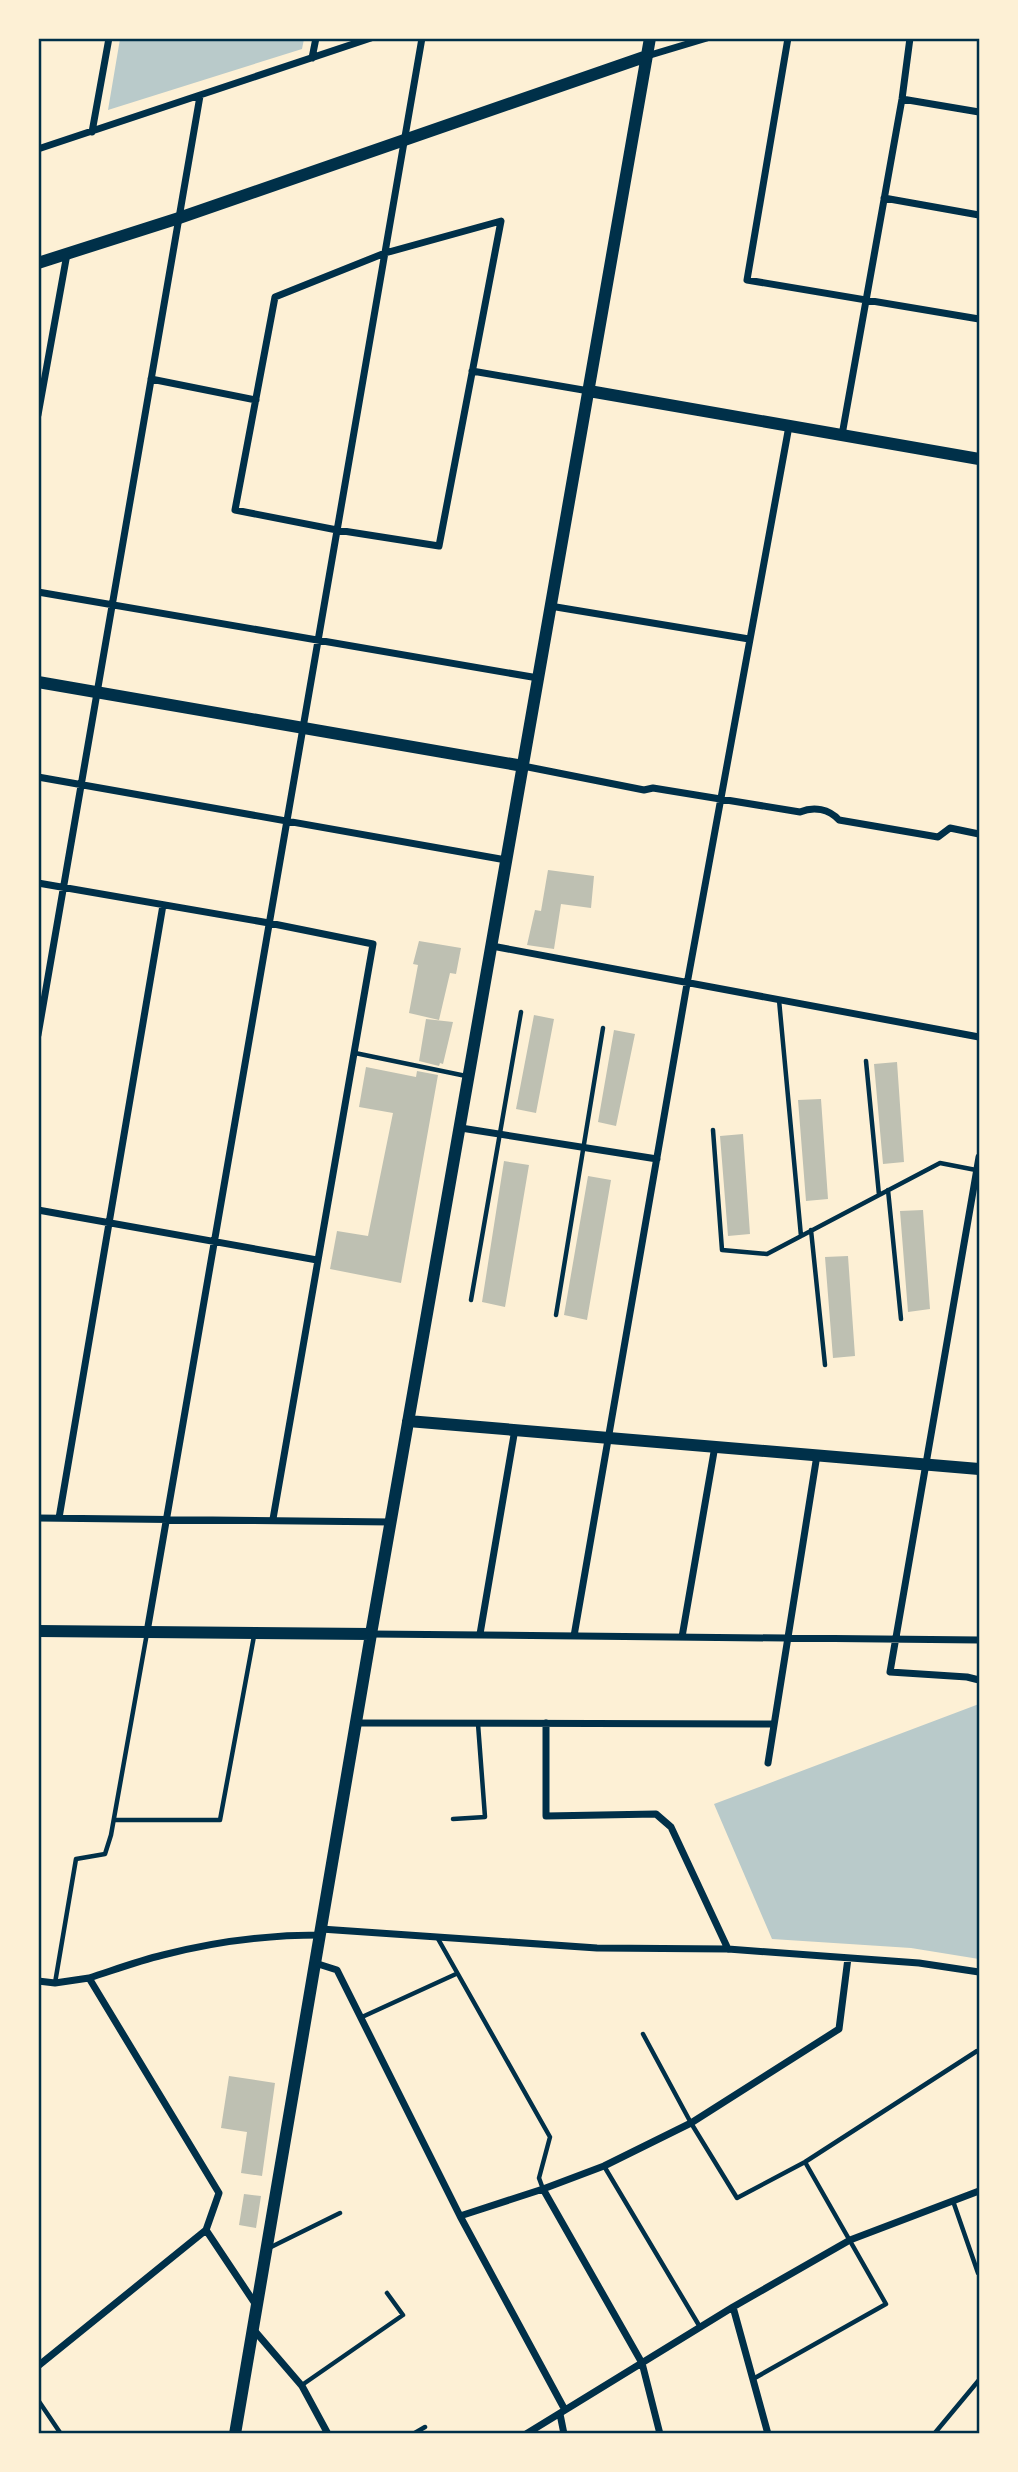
<svg xmlns="http://www.w3.org/2000/svg" width="1018" height="2472" font-family="Overpass,sans-serif">
<rect width="100%" height="100%" fill="#fdf0d5"/>
<path fill="#b9caca" d="M120,39V38L304,39L302,49L108,110Z
M979,1704V1959L911,1948L772,1939L714,1804Z"/>
<path fill="#bec0b2" d="M548,870L594,876L591,908L561,904L554,949L527,945L535,910L541,911Z
M419,941L461,948L456,974L450,973L439,1020L409,1013L418,965L413,964Z
M534,1015L554,1019L536,1113L516,1109Z
M426,1019L453,1022L443,1064L440,1063L439,1066L419,1061Z
M614,1030L635,1034L616,1126L598,1122Z
M897,1062L904,1162L883,1164L874,1064Z
M366,1067L416,1077L417,1071L438,1075L401,1283L330,1269L337,1231L368,1236L393,1113L359,1107Z
M821,1099L828,1199L806,1201L798,1100Z
M743,1134L750,1234L728,1236L720,1136Z
M504,1161L529,1165L505,1307L482,1302Z
M588,1176L611,1180L587,1320L564,1315Z
M923,1210L930,1309L908,1312L900,1211Z
M848,1256L855,1356L833,1358L825,1257Z
M229,2076L275,2083L262,2176L241,2173L247,2132L221,2128Z
M244,2194L261,2196L256,2228L239,2225Z"/>
<g fill="none" stroke-linecap="round" stroke-linejoin="round">
<path stroke="#003049" stroke-width="4.5" d="M779,1000L801,1236
M355,1053L466,1076
M866,1061L879,1195
M713,1130L722,1250L767,1254L940,1163L976,1170
M888,1190L901,1319
M811,1230L825,1365
M471,1300L521,1012
M556,1315L603,1028
M453,1819L485,1817L478,1724
M115,1820H220L254,1636
M437,1937L550,2137L539,2178L543,2189
M55,1983L76,1859L105,1854L111,1835L147,1633
M362,2017L456,1974
M643,2034L691,2123L737,2198L805,2162L977,2051
M604,2166L700,2327
M953,2201L978,2273
M269,2248L340,2213
M753,2379L886,2304L805,2162
M302,2385L403,2315L387,2293
M38,2400L61,2434
M413,2434L425,2427
M934,2434L979,2380"/>
<path stroke="#003049" stroke-width="7" d="M788,38L747,280L979,319
M647,56L707,38
M312,58L316,38
M902,99L979,112
M92,132L109,38
M38,149L371,38
M884,198L979,215
M501,221L439,546L337,530L235,510L275,297L385,253Z
M472,371L589,391
M151,379L256,400
M38,415L67,254
M842,435L902,99L910,38
M38,592L538,678
M550,606L749,639
M523,766L644,790L653,788L800,812C814,806 829,809 839,820L938,837L950,828L979,834
M38,777L506,860
M38,883L269,923L373,944L273,1519
M492,946L979,1037
M38,1035L200,96
M461,1128L657,1159
M979,1157L890,1672L967,1677L979,1680
M38,1210L317,1260
M38,1518L391,1522
M59,1518L163,905
M147,1632L422,38
M371,1634L979,1640
M480,1634L515,1429
M574,1636L687,984L789,426
M682,1637L715,1446
M356,1723L774,1724
M546,1723V1816L656,1814L671,1827L728,1949
M768,1763L817,1455
M321,1929L597,1948L728,1949L919,1963L979,1972
M315,1963L337,1970L460,2216L565,2410
M38,1981L55,1983L89,1978
M543,2189L642,2363L660,2434
M460,2216L543,2189L604,2166L691,2123L839,2029L848,1958
M206,2230L256,2305
M733,2307L768,2434
M254,2330L302,2386L328,2434
M38,2366L206,2230L219,2193L89,1978C114,1970 138,1961 163,1955C213,1942 269,1935 320,1935
M560,2414L564,2434
M526,2434L733,2307L850,2240L979,2191"/>
<path stroke="#003049" stroke-width="12" d="M38,263L179,218L647,56
M589,391L979,459
M38,682L523,766
M408,1421L979,1469
M38,1631L371,1634
M235,2434L371,1634L650,38"/>
</g>
<rect width="1018" height="2472" fill="none" stroke="#fdf0d5" stroke-width="80"/>
<rect x="40" y="40" width="938" height="2392" fill="none" stroke="#003049" stroke-width="2.5"/>
</svg>
